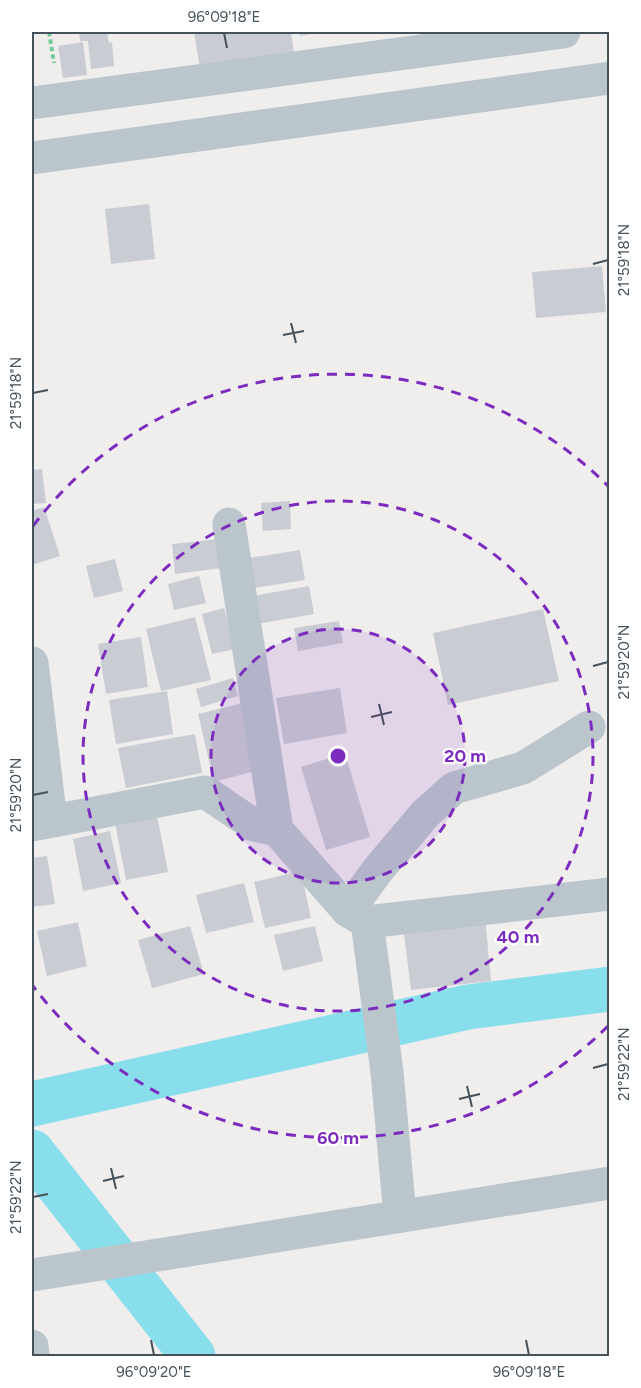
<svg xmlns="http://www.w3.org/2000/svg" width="641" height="1388" font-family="Figtree,sans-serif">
<rect width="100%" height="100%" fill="#f0eded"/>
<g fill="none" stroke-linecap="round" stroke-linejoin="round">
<path stroke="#88dfeb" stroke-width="45" d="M32,1104L468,1007L610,989
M32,1152L193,1356"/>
</g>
<path fill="#c9ccd2" d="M79,32H107L109,43L112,42L114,66L91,69L88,41H80Z
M194,32H291L294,54L200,68Z
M299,32H316V33L300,36Z
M83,42L87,75L63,78L58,46Z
M149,204L155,259L111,264L105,209Z
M602,266L606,312L536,318L532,272Z
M42,469L46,503L32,504V470Z
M290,501L291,529L263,531L261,503Z
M44,507L60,556L32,565V511Z
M219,539L222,568L175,574L172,544Z
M300,550L305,580L254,588L249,558Z
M115,559L123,591L94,598L86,566Z
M199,576L206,603L174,610L168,584Z
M309,586L314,614L257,624L252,596Z
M224,608L235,649L212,654L202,614Z
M543,609L559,681L448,705L433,633Z
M195,617L211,680L161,691L146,629Z
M339,621L343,643L298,651L294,628Z
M141,637L148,687L106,694L98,644Z
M233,678L238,696L201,707L196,689Z
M340,688L347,733L284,744L276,698Z
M167,691L173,734L116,744L109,700Z
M243,703L259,770L214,782L198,714Z
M195,734L202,773L126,788L118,748Z
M345,753L370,837L326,850L301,767Z
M157,815L168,872L126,880L115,823Z
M110,831L121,883L83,891L73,839Z
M47,856L55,904L32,907V858Z
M301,871L311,918L265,928L254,882Z
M244,883L254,922L206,933L196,895Z
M485,917L491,981L411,990L403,926Z
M78,922L87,966L47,976L37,931Z
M190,926L204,974L152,988L138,940Z
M315,926L323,961L283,971L274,935Z"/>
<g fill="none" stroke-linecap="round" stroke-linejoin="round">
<path stroke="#73cb98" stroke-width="4" stroke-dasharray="4.5 3" stroke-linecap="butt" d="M49,32L54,63"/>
<path stroke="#bbc6cc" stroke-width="33" d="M32,103L564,32
M32,158L610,78
M229,524L277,830
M32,663L51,821
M32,825L205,792L254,825L277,830L348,911L367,922L610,894
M348,911L377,871L425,814L454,788L523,768L589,727
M367,922L387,1072L400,1216
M32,1346L33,1356"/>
<path stroke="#bbc6cc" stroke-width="33" d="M32,1275L610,1183"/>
</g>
<path fill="none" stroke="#45525a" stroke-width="2" d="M224,33L227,48M593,264L608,260M291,323L296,343M283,335L304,331M33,393L48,390M593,666L608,662M379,704L384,725M371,717L392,712M33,795L48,792M593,1068L608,1064M467,1086L472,1107M459,1099L480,1094M111,1168L116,1189M103,1181L124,1176M33,1197L48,1194M151,1340L154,1355M526,1340L529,1355"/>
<circle cx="338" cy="756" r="127" fill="#7b2cbf" fill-opacity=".12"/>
<g fill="none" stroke="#7b2cbf" stroke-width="3" stroke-dasharray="10 8">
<circle cx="338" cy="756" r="127"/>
<circle cx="338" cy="756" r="255"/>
<path d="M608 1026A382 382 0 0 1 33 986M33 526A382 382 0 0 1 608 486"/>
</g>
<circle cx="338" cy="756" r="9" fill="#7b2cbf" stroke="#fff" stroke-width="3"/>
<g font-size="18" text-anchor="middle" font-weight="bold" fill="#7b2cbf" stroke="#fff" stroke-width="4.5" stroke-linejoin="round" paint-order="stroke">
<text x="465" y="762">20 m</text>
<text x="518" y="943">40 m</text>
<text x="338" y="1144">60 m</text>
</g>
<rect width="641" height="1388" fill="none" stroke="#ffffff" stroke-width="66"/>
<rect x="33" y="33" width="575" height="1322" fill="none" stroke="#45525a" stroke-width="2"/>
<g font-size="15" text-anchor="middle" fill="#45525a">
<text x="224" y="22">96°09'18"E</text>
<text transform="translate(624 260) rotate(-90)" y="5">21°59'18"N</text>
<text transform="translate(16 393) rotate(-90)" y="5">21°59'18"N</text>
<text transform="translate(624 662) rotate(-90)" y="5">21°59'20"N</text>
<text transform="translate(16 795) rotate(-90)" y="5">21°59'20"N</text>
<text transform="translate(624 1064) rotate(-90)" y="5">21°59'22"N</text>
<text transform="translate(16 1197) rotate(-90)" y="5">21°59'22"N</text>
<text x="154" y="1377">96°09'20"E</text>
<text x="529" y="1377">96°09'18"E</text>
</g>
</svg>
